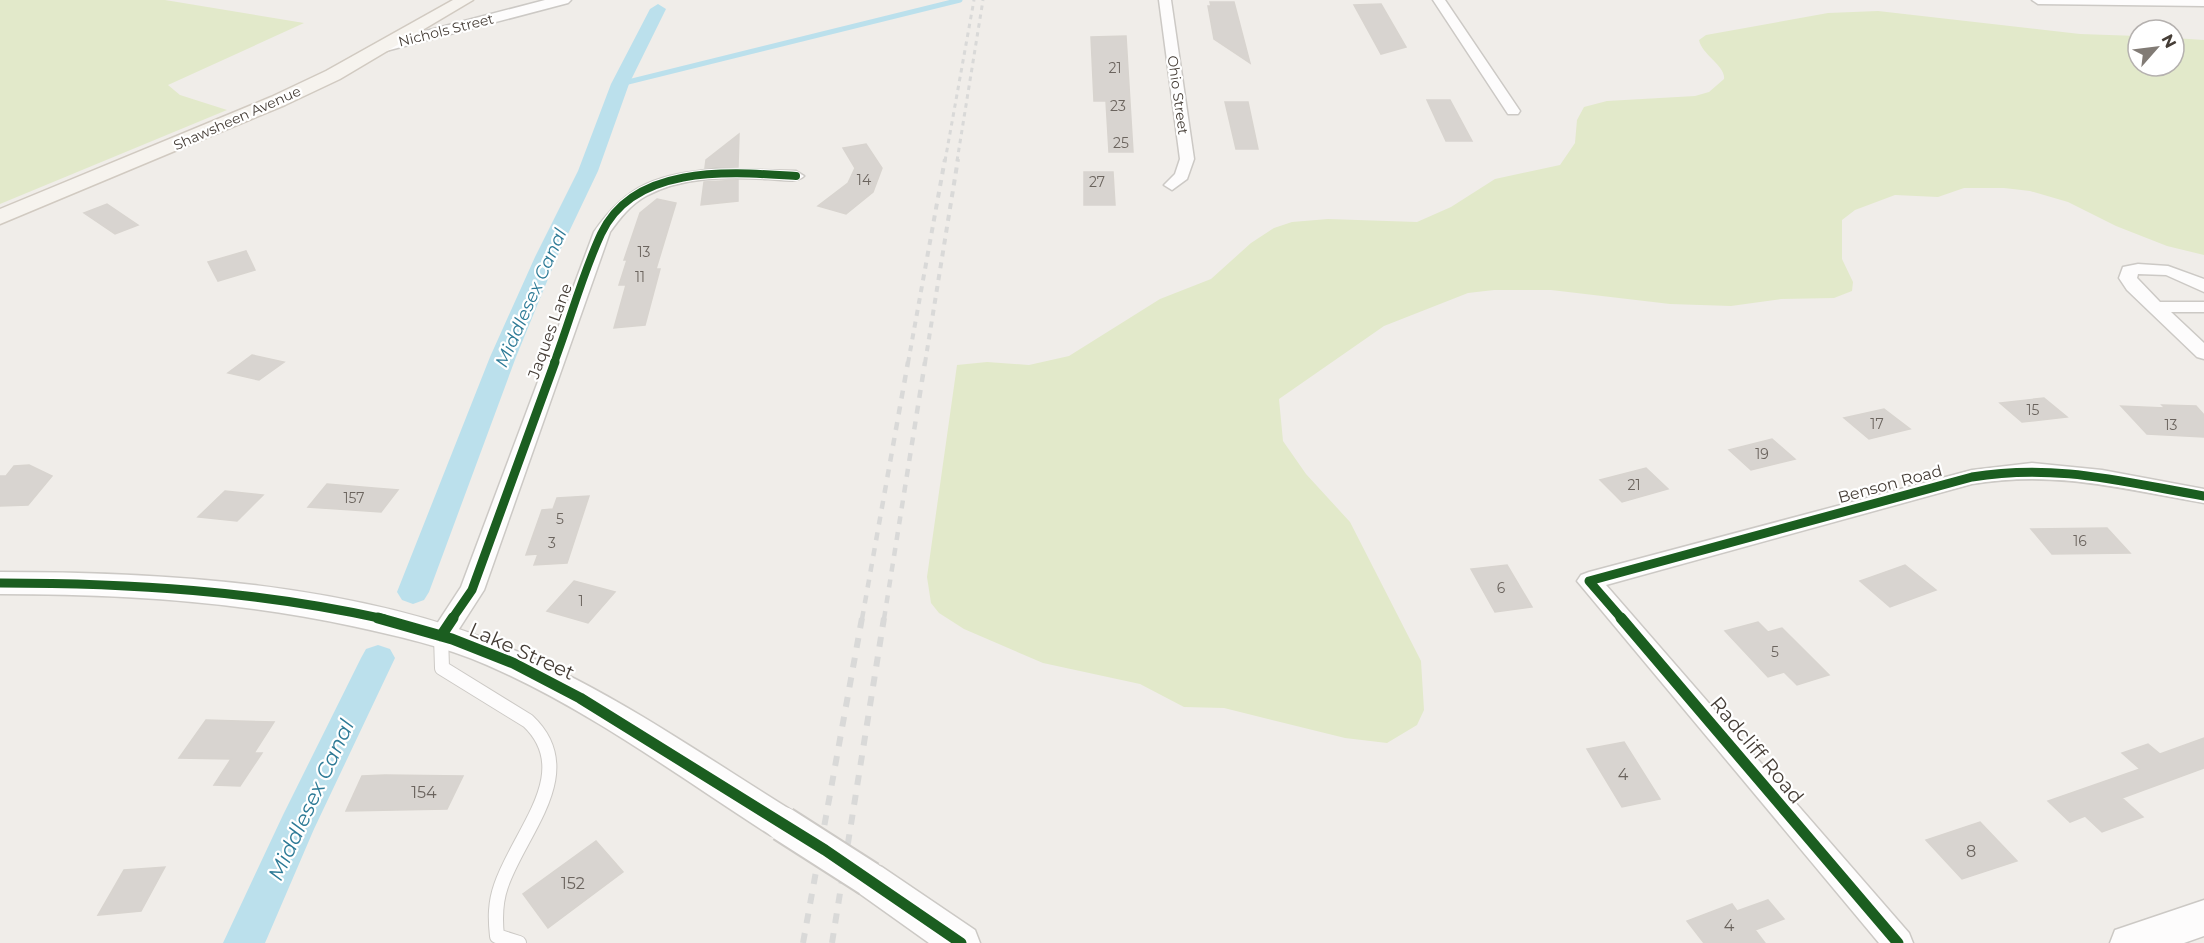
<svg xmlns="http://www.w3.org/2000/svg" width="2204" height="943" font-family="Montserrat,sans-serif">
<rect width="100%" height="100%" fill="#f0ede9"/>
<path fill="#e2e9ca" d="M0,0H165L304,23L168,85L180,95L227,110L0,204Z
M1878,11L2080,34L2138,36V66H2174V38L2204,40V255L2167,246L2116,226L2068,202L2030,191L2004,188H1964L1938,197L1895,195L1855,210L1842,220V259L1853,282L1852,291L1834,298L1781,299L1731,306L1670,304L1551,290H1494L1468,293L1384,326L1279,399L1283,441L1306,474L1350,522L1421,661L1424,710L1417,725L1387,743L1345,738L1224,708L1184,707L1140,684L1043,663L964,629L939,613L931,603L927,577L957,365L987,362L1029,365L1069,356L1160,299L1211,279L1251,243L1274,228L1292,222L1328,219L1417,222L1451,207L1495,179L1560,165L1575,143L1577,120L1584,107L1607,101L1695,96L1709,92L1724,79C1726,66 1702,55 1699,40L1706,35L1828,13Z"/>
<g fill="none" stroke-linecap="round" stroke-linejoin="round">
<path stroke="#bbe0ec" stroke-width="5" d="M620,84L960,0"/>
<path fill="#bbe0ec" fill-rule="evenodd" d="M658,4L666,9L629,84L598,171L557,257L516,357L429,592L424,600L413,604L402,600L397,592L490,357L535,257L578,171L611,84L650,9Z
M378,645L390,649L395,658L314,829L265,943H223L283,815L361,658L366,649Z"/>
</g>
<path fill="#d8d4d0" stroke="#d8d4cf" stroke-width="1.5" d="M1210,2H1234L1250,63L1214,39L1208,6H1211Z
M1381,4L1406,47L1381,54L1354,5Z
M1126,36L1133,152H1109L1106,101H1094L1091,37Z
M1427,100H1450L1472,141H1446Z
M1225,102H1248L1258,149H1236Z
M739,134L738,167L705,168L706,160Z
M866,144L882,168L873,192L846,214L818,206L848,183L855,168L843,148Z
M1084,172H1113L1115,205H1084Z
M738,180V201L701,205L704,182Z
M657,199L676,203L656,269H660L645,325L614,328L626,285H619L627,260H624L640,213Z
M107,204L138,225L115,234L84,213Z
M246,251L255,270L218,281L208,262Z
M252,355L284,362L259,380L228,373Z
M2044,398L2067,417L2022,422L2000,403Z
M2162,405L2196,406L2204,415V437L2147,434L2121,406L2165,408Z
M1884,409L1910,429L1869,439L1844,418Z
M1772,439L1795,459L1751,470L1729,450Z
M29,465L52,476L28,505L0,506V476H6L14,466Z
M1646,468L1668,489L1622,502L1600,480Z
M327,484L374,488L398,490L381,512L308,507Z
M225,491L263,495L237,521L198,517Z
M589,496L567,563L534,565L538,554L526,555L542,510L553,509L557,498Z
M2107,528L2130,553L2052,554L2031,529Z
M1507,565L1532,607L1495,612L1471,569Z
M1905,565L1936,590L1890,607L1860,581Z
M574,581L615,592L588,623L547,611Z
M1758,622L1768,632L1782,628L1829,675L1797,685L1784,672L1768,677L1725,631Z
M206,720L274,722L254,753H262L240,786L214,785L231,759L179,758Z
M2204,738V768L2122,798L2143,817L2102,832L2085,816L2070,822L2048,801L2140,769L2122,753L2148,744L2160,754Z
M1624,742L1660,799L1622,807L1587,749Z
M362,776L385,775L463,776L447,809L346,811Z
M1980,822L2017,861L1962,879L1926,840Z
M596,841L623,872L548,928L523,894Z
M165,867L141,911L98,915L124,870Z
M1768,900L1784,919L1755,930L1765,943H1704L1687,921L1732,904L1737,911Z"/>
<g fill="none" stroke-linecap="round" stroke-linejoin="round">
<g stroke="#ccc9c5" stroke-width="16">
<path id="service" d="M441,636L442,668L528,721C582,772 519,832 501,886C495,903 495,918 497,936L519,943"/>
</g>
<g stroke="#ccc9c5" stroke-width="3">
<path id="minor" d="M1159,0H1171L1194,159L1187,179L1172,190L1164,185L1175,174L1180,159Z
M1433,0H1445L1520,111L1518,114H1508Z
M2032,0H2204V6L2038,4Z
M716,169L796,171L804,176C796,184 779,179 768,179C727,177 683,176 646,196C630,205 620,218 610,232L484,590L450,643L441,645L432,643L429,636L461,587L594,232C628,183 658,175 716,169Z
M2138,264L2168,266L2204,279V292L2166,275L2138,274L2137,278L2160,302H2204V312H2171L2204,343V359L2197,357L2127,290L2119,278L2123,267Z
M2032,463L2102,470L2204,489V503C2123,489 2055,470 1972,484L1606,585L1909,933L1913,943H1879L1577,581L1581,575L1589,572L1972,470Z"/>
</g>
<g stroke="#ccc9c5" stroke-width="3">
<path id="tertiary" d="M545,0H571L568,3L386,51L378,46L380,43Z
M0,572C165,572 355,583 509,648C611,690 702,755 796,813L801,824L796,835L783,840L770,835C678,776 588,709 487,665C443,646 398,636 352,626C235,601 119,594 0,594Z
M869,862L882,867L975,930L980,943H929L856,891L850,879L856,867Z
M2204,900V936L2184,943H2110L2115,930Z"/>
</g>
<g stroke="#d1cac1" stroke-width="3">
<path id="secondary" d="M453,0H473L340,79L285,105L0,224V209L271,97L326,71Z"/>
</g>
<use href="#service" stroke="#fdfcfc" stroke-width="14"/>
<use href="#minor" fill="#fdfcfc" fill-rule="evenodd"/>
<use href="#tertiary" fill="#fdfcfc" fill-rule="evenodd"/>
<use href="#secondary" fill="#f6f3ee" fill-rule="evenodd"/>
<path stroke="#d9d9d8" stroke-width="3" stroke-dasharray="4.5 4.5" stroke-linecap="butt" d="M945,161L974,0
M957,161L983,0"/>
<path stroke="#d9d9d8" stroke-width="4" stroke-dasharray="6 6" stroke-linecap="butt" d="M908,363L945,159
M925,363L958,159"/>
<path stroke="#d9d9d8" stroke-width="4.5" stroke-dasharray="8 8" stroke-linecap="butt" d="M862,619L908,362
M884,619L925,362"/>
<path stroke="#d9d9d8" stroke-width="6" stroke-dasharray="10 10" stroke-linecap="butt" d="M803,943L862,618
M832,943L884,618"/>
<g stroke="#ccc9c5" stroke-width="38" stroke-linecap="butt">
<path id="tertiary-bridge" d="M783,824L869,879"/>
</g>
<use href="#tertiary-bridge" stroke="#fdfcfc" stroke-width="34"/>
<g stroke="#fff" stroke-width="10">
<path id="cycleway-far2" d="M554,363C570,321 582,275 601,234C634,163 732,172 796,176"/>
</g>
<g stroke="#fff" stroke-width="13">
<path id="cycleway-far1" d="M0,583C130,583 257,591 384,619
M452,619L472,590L555,362
M1622,619L1589,581L1972,477C2055,463 2123,482 2204,496"/>
</g>
<g stroke="#fff" stroke-width="15">
<path id="cycleway" d="M378,618L452,639L513,663L580,698L825,850L961,943
M1621,618L1898,943
M441,636L453,618"/>
</g>
<use href="#cycleway-far2" stroke="#1b5e20" stroke-width="8"/>
<use href="#cycleway-far1" stroke="#1b5e20" stroke-width="9"/>
<use href="#cycleway" stroke="#1b5e20" stroke-width="11"/>
</g>
<g text-anchor="middle" dominant-baseline="central" stroke-width="4.5" stroke-linejoin="round" paint-order="stroke">
<g font-size="14" fill="#453d36" stroke="#fff">
<text transform="translate(446 30) rotate(-14)">Nichols Street</text>
<text transform="translate(1178 95) rotate(82)">Ohio Street</text>
<text transform="translate(237 118) rotate(-24)">Shawsheen Avenue</text>
</g>
<g font-size="14" fill="#6b645e">
<text x="1115" y="68">21</text>
<text x="1118" y="106">23</text>
<text x="1121" y="143">25</text>
<text x="864" y="180">14</text>
<text x="1097" y="182">27</text>
<text x="644" y="252">13</text>
<text x="640" y="277">11</text>
<text x="2033" y="410">15</text>
<text x="1877" y="424">17</text>
<text x="2171" y="425">13</text>
<text x="1762" y="454">19</text>
<text x="1634" y="485">21</text>
<text x="354" y="498">157</text>
<text x="560" y="519">5</text>
<text x="2080" y="541">16</text>
<text x="552" y="543">3</text>
<text x="1501" y="588">6</text>
<text x="581" y="601">1</text>
<text x="1775" y="652">5</text>
</g>
<g font-size="16" fill="#453d36" stroke="#fff">
<text transform="translate(550 331) rotate(-70)">Jaques Lane</text>
<text transform="translate(1890 484) rotate(-15)">Benson Road</text>
</g>
<g font-size="16" fill="#6b645e">
<text x="1623" y="774">4</text>
<text x="424" y="792">154</text>
<text x="1971" y="851">8</text>
<text x="573" y="883">152</text>
<text x="1729" y="925">4</text>
</g>
<g font-size="18" font-style="italic" fill="#2d7a96" stroke="#fff">
<text transform="translate(531 298) rotate(-66)">Middlesex Canal</text>
</g>
<g font-size="20" fill="#453d36" stroke="#fff">
<text transform="translate(522 651) rotate(24)">Lake Street</text>
<text transform="translate(1757 750) rotate(50)">Radcliff Road</text>
</g>
<g font-size="21" font-style="italic" fill="#2d7a96" stroke="#fff">
<text transform="translate(311 800) rotate(-65)">Middlesex Canal</text>
</g>
</g>
<g transform="translate(2156 48) rotate(62)"><circle r="28" fill="#ffffff" stroke="#b5b1af" stroke-width="1.5"/>
<path d="M0-4.5L10 22L0 15L-10 22Z" fill="#817b75"/>
<text y="-9" font-size="16" font-weight="bold" text-anchor="middle" fill="#453d36">N</text>
</g>
</svg>
